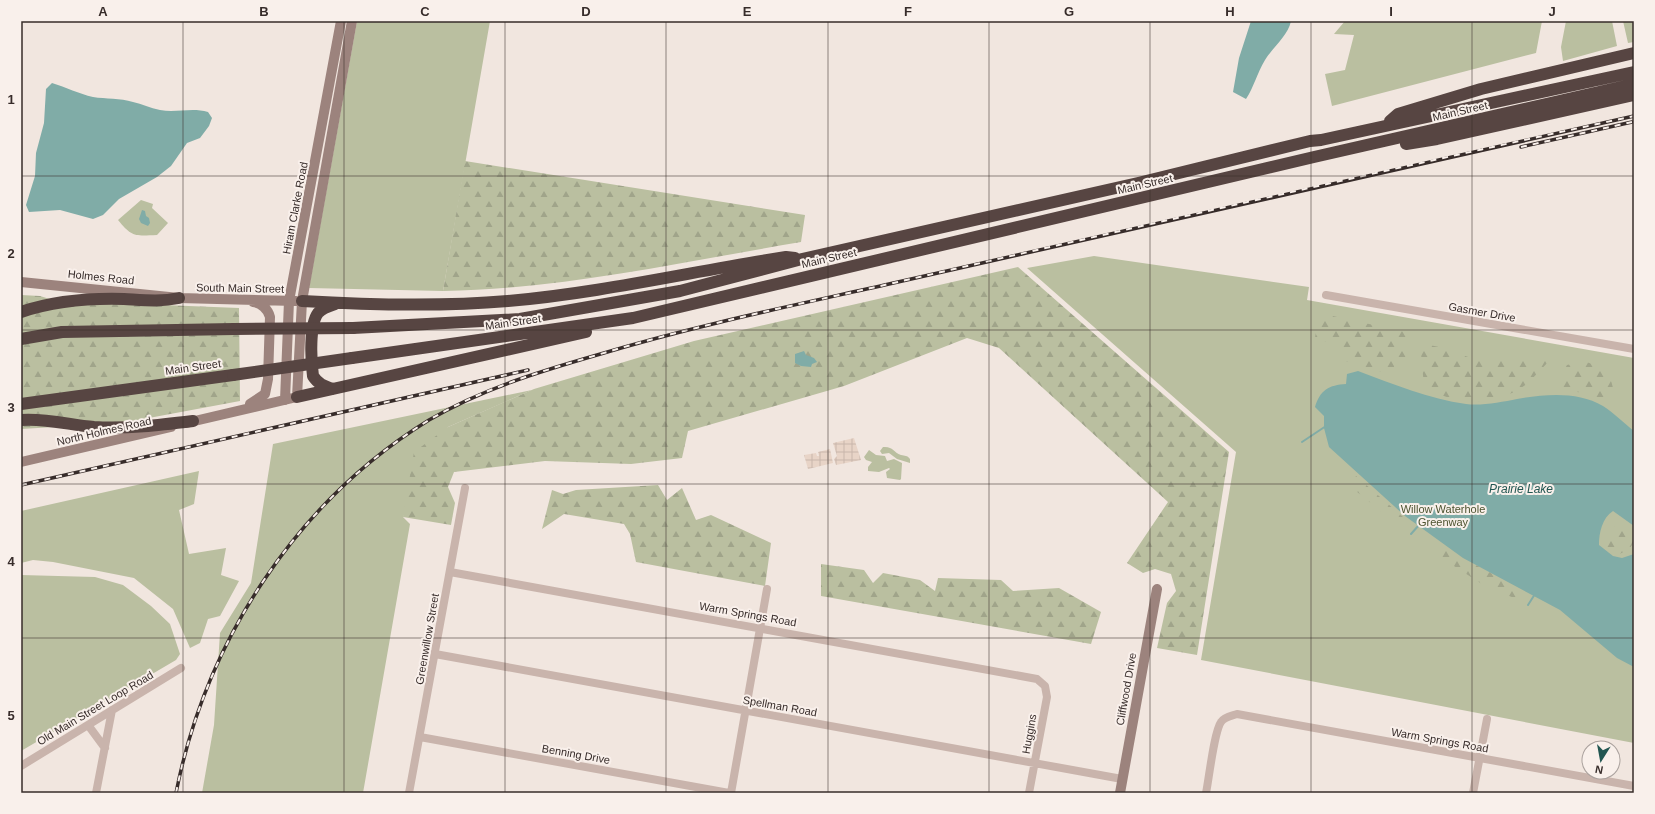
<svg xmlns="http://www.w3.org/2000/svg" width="1655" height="814" font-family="Helvetica,sans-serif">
<defs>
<pattern id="forest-firs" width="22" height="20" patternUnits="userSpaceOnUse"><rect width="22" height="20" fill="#babfa0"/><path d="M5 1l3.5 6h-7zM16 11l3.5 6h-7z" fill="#a0a48a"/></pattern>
<pattern id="plaza-grid" width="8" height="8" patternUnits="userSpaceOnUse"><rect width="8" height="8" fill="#e8d4c7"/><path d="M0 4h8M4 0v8" fill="none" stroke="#c8b6ab"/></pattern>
</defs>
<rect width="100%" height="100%" fill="#f1e6df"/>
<path fill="#babfa0" d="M357,21H490L443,291L309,288Z
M1345,21H1542L1536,53L1332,106L1325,74L1345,70L1354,35L1334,34Z
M1566,21H1612L1617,46L1563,61L1561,47Z
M1623,21H1634V42L1628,43Z
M141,200L153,204L152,208L168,223L157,235C134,236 132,237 118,220Z
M1094,256L1309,287L1307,300L1634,358V743L1201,660L1236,452L1027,268Z
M532,390L448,427L403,517L410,524L363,793H202L214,725L220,633L251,583L273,444Z
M883,447C893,446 893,452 901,455C905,456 907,455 910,459V463L897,459L889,453L882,454L880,451Z
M869,450L876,455L885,456L887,461L894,459L902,463L901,479L900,480L887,478L886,472L890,469L889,468L879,472L868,471V467L872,462L866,460L864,457Z
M199,471L194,504L179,510L189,554L226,548L221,575L239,581L220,616L208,619L200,643L190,648L173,609L134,578L53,562L33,560L21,563V511Z
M21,575L95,577L123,585L151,606L170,624L180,654L176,660L21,751Z"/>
<path fill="url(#forest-firs)" d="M465,161L805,215L801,242C682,262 563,289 443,291Z
M1018,267L1229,452L1197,655L1157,648L1167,603L1176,591L1171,574L1155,569L1143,573L1127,563L1168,502L999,348L967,338L844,386L688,431L682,458L631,464L545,461L454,472L448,487L455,503L451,525L403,517L414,452L448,427L534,389L694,341Z
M21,295L40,296L69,305L113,303L239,308L240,401L122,423L21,429Z
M1319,313L1410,333L1404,366L1396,364L1389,374L1345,361V348L1315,338Z
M1420,343L1439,347L1474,359L1552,358C1544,366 1536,375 1528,383C1498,407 1455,407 1424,386Z
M1583,361L1608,369L1613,388L1607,405L1585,393L1553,389L1567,365Z
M1356,476L1411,524L1404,530L1351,487Z
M658,485L667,500L682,488L696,520L711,515L771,543L765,586L636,562L630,534L624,524L564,514L542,529L552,490L563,494L576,490Z
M1616,525L1634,540C1633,548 1625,551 1618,555L1602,544Z
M1443,547L1524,591L1529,595L1528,599L1519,600L1485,586L1440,557Z
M821,564L864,570L873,583L883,573L920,580L935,591L938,578L1001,580L1013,591L1059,588L1101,612L1091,644L821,596Z"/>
<path fill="url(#plaza-grid)" d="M854,438L861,460L836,465L834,459L837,456L833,443Z
M830,449L833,463L808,469L804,455L816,453L817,456H819L818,452Z"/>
<path fill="#80aca7" d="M1251,21H1291C1288,36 1272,48 1265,60C1257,73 1254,87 1246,99L1233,92L1239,58Z
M52,83C66,87 79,94 93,97C106,99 120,98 133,102C142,104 150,108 160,110C177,113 192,107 208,112L212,118L209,126L200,138L187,143L171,166L157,177L119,199L103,215L93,219L60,210L29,212L26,205L35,176L36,153L44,123L46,89Z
M142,210L145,211L146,216L149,218L150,223L148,226L141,223L139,219Z
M804,351L806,355L814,358L817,362L812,364L811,367L801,366L795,363V354Z
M1358,371C1393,384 1429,399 1466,404C1481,406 1502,402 1517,399C1545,394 1578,391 1603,406C1614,413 1624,423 1634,431V526L1613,511C1602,518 1599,533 1599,545L1613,556L1622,558L1634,554V667L1617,658L1560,610L1463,558L1405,516L1329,447L1324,428V416L1315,407C1320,390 1329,385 1346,384L1347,374Z"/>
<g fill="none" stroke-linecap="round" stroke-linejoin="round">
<path stroke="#80aca7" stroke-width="2" d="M1302,442L1326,426
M1411,534L1419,525
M1528,605L1535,594"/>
<path stroke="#c9b4ac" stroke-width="8" d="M1326,295L1634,349
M450,572L1037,679L1045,686L1047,697L1029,793
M435,654L1122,779
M88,725L105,748
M420,737L729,793
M21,766L181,668
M96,793L112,710
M409,793L465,488
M731,793L767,589
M1206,793C1209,779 1214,732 1221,722C1224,717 1231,716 1237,714L1634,786
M1473,793L1487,719"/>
<path stroke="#9c837d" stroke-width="10" d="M21,282L179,298L296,301
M285,400L289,301L341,21
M250,404L265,394L268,379L270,317C268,309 261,303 253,302
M186,423L297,397L302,301L352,21
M21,462L171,427
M1120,793L1157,589"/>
<path stroke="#574542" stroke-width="12" d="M1390,121L1398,114L1481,89L1634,53
M1406,144L1437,139L1634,95
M302,301C370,305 439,307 508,301C601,293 694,271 786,257L795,258
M21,312C54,301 90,298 124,299C143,300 160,302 179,298
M353,328L520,319L680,291L802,259L1138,183L1310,141L1321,140L1634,72
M21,339L62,332L234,329
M352,358L633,318L1314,157L1634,84
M333,389C324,386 318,384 313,376C311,361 309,325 318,313C322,308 329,306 335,304
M297,397L586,332
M21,404L233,375
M21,420C46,418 70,425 94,427C127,429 160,425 193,421"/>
<g stroke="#372c2a" stroke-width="3.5">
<path id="rail" d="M1521,147L1632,122
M21,485L528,370
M176,793C206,641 296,502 429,420C482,389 538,372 597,355C693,326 791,306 889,284C1137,227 1385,170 1634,116"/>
</g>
<use href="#rail" stroke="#f9f0eb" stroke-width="2" stroke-dasharray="6" stroke-linecap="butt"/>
<path stroke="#574542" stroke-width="12" d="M234,329L353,328
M233,375L352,358"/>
</g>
<path fill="none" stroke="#372c2a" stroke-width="1" stroke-opacity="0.55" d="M183,21V793M344,21V793M505,21V793M666,21V793M828,21V793M989,21V793M1150,21V793M1311,21V793M1472,21V793M21,176H1634M21,330H1634M21,484H1634M21,638H1634"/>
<g text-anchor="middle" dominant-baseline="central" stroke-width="4" stroke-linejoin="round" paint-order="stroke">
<g font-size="11" fill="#372c2a" stroke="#f9f0eb">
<text transform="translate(1460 111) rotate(-13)">Main Street</text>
<text transform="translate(1145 184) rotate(-13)">Main Street</text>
<text transform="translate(295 208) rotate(-79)">Hiram Clarke Road</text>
<text transform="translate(829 258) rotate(-13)">Main Street</text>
<text transform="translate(101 277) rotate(6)">Holmes Road</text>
<text transform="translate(240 288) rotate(1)">South Main Street</text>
<text transform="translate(1482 312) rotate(10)">Gasmer Drive</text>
<text transform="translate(513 322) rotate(-8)">Main Street</text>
<text transform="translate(193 367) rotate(-8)">Main Street</text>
<text transform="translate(104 431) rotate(-13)">North Holmes Road</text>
<text transform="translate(748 614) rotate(10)">Warm Springs Road</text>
<text transform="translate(427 639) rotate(-80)">Greenwillow Street</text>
<text transform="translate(1126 689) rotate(-80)">Cliffwood Drive</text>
<text transform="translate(780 706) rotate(10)">Spellman Road</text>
<text transform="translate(95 708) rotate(-31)">Old Main Street Loop Road</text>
<text transform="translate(1029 734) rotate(-80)">Huggins</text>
<text transform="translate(1440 740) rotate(10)">Warm Springs Road</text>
<text transform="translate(576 754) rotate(10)">Benning Drive</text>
</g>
<g font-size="11" fill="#4d5430" stroke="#f9f0eb">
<text x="1443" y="509">Willow Waterhole<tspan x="1443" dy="13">Greenway</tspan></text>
</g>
<g font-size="12" font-style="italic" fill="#225651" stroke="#f9f0eb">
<text x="1521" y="489">Prairie Lake</text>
</g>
</g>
<rect width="1655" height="814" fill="none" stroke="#f9f0eb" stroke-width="44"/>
<g transform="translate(1601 760) rotate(191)"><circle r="19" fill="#f9f0eb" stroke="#aba29e"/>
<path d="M0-3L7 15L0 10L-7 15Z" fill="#225651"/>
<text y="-6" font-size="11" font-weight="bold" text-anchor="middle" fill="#372c2a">N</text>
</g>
<rect x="22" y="22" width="1611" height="770" fill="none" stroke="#372c2a" stroke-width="1.5"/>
<g font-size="13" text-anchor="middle" font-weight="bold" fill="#372c2a">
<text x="103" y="16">A</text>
<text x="264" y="16">B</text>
<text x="425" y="16">C</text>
<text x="586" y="16">D</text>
<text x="747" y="16">E</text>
<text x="908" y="16">F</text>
<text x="1069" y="16">G</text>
<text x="1230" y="16">H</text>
<text x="1391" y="16">I</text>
<text x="1552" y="16">J</text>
<text x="11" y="104">1</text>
<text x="11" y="258">2</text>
<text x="11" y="412">3</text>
<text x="11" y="566">4</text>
<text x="11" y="720">5</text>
</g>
</svg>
